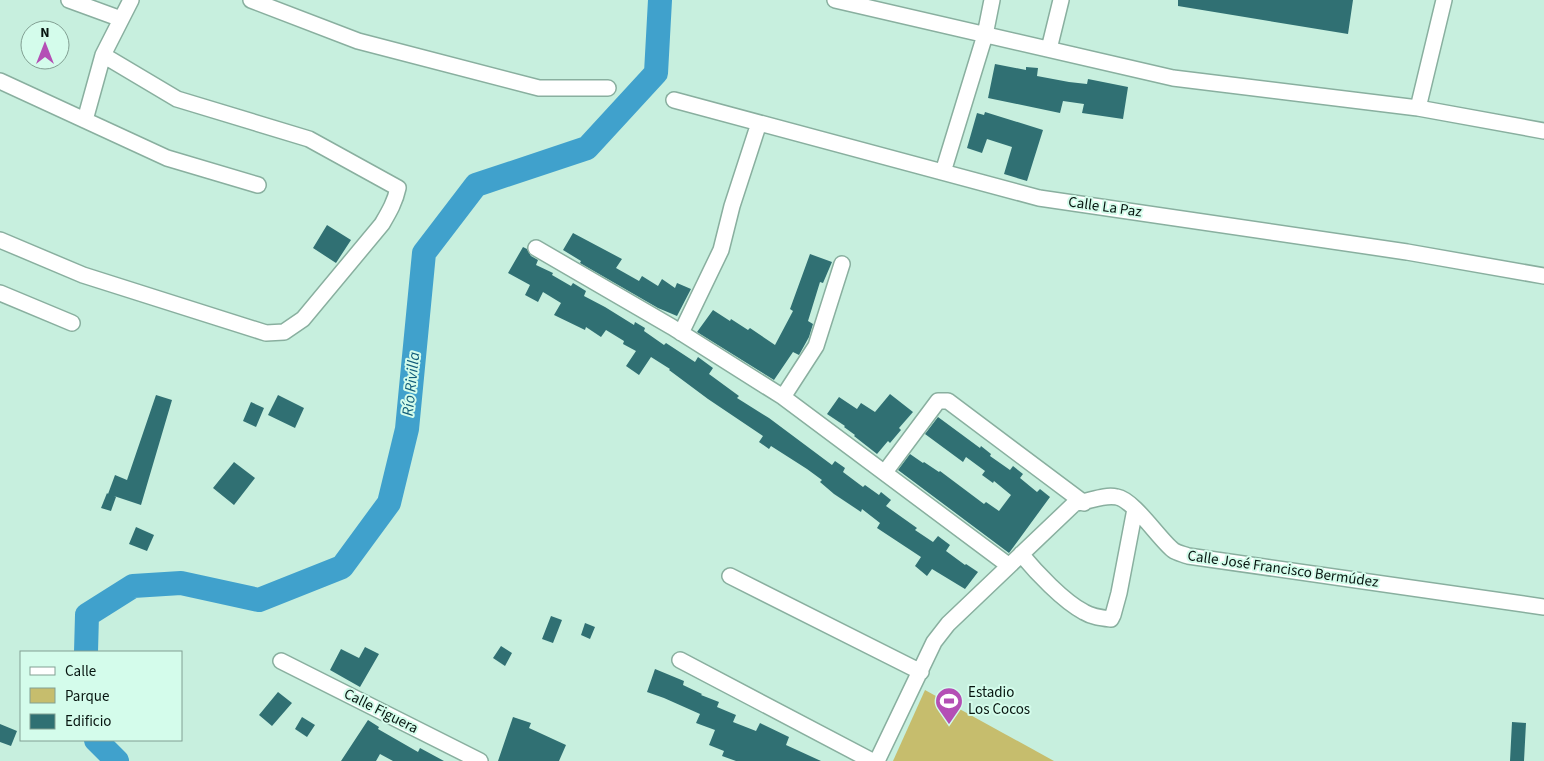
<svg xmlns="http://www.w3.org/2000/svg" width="1544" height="761" font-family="'Source Sans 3',sans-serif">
<rect width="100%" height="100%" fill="#c7efde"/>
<path fill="#c6bd6d" d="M925,690L1054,761H893Z"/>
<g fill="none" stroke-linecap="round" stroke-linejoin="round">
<path stroke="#40a1cc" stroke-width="24" d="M86,652L87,615L133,586L181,583L259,600L342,567L389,503L407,429L424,253L476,185L587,148L656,73L660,0
M96,740L117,761"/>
</g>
<path fill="#307073" d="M1178,0H1353L1348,34L1178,6Z
M995,64L1026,70V67L1038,68L1037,76L1069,82L1087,84L1088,79L1128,87L1123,119L1082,113L1084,104L1063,101L1060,113L988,98Z
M985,112L1043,130L1027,181L1004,174L1012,147L987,139L982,153L967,148L977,113L984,115Z
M327,225L351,240L336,263L313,248Z
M573,233L622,259L616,268L639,281L642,276L658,286L662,279L675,288L677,283L691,289L677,316L658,308L580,263L581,261L563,250Z
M523,247L527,249L531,256L538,260L536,265L553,273L552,275L571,286L573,283L586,291L584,296L605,307L634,325L635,322L645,328L644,331L664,345L666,343L695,362L698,357L713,368L709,374L739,396L737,398L769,418L832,465L835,461L845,468L843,472L863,487L865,485L879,495L881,492L891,500L886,506L917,528L915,530L933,542L938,536L950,545L946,551L965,565L966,564L978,572L965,589L932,569L927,576L915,566L921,557L877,528L880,523L862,509L861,512L834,494L820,482L822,480L807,469L771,446L769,449L759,442L763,436L708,399L669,370L670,369L651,357L639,375L626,366L636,351L623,344L624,341L606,330L601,337L586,327L585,330L554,315L561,303L543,292L538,302L525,295L530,285L508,273Z
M810,254L832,262L823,283L820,282L808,321L813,324L809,337L799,355L793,352L774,380L697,332L713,310L730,321L731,319L748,330L750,328L775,345L793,311L790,309Z
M890,394L913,412L899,428L901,430L890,443L888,441L877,454L854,436L855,435L844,427L845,426L827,414L839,397L857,409L861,403L875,412Z
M156,395L172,400L141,505L114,496L116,497L111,511L101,508L107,493L108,494L115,475L127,480Z
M278,395L304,408L295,428L268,415Z
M251,402L264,408L256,427L243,421Z
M938,417L980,448L981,446L991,454L990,456L1010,470L1013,466L1023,474L1020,478L1037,492L1040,489L1050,497L1009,553L898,470L910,454L923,463L924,462L939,472L940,471L984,504L986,502L999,511L1011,495L994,481L993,483L982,475L985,471L966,457L963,462L925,434Z
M234,462L255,478L234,505L213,488Z
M136,527L154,535L147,551L129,544Z
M551,616L562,620L553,643L542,639Z
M585,623L595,627L590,639L581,635Z
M501,646L512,653L505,666L493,658Z
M365,647L379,654L360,687L330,670L341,649L359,658Z
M655,669L684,681L683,685L702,694L701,695L719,702L717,707L736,715L733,722L756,731L760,723L789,737L786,745L821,761H736L722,756L724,751L709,745L715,730L696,723L700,714L664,698L647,692Z
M278,692L292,703L272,726L259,715Z
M302,717L315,725L307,737L295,729Z
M513,717L531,723L529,728L566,745L559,761H498Z
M368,720L379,727L378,729L418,752L420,748L444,761H393L380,754L376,761H341Z
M1512,722L1526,723L1524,761H1510Z
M0,724L17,731L11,746L0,742Z"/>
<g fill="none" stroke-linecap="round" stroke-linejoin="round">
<g stroke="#89af9f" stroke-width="18">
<path id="minor" d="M69,0L121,19
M251,0L358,41L539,88H608
M835,0L1173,78L1418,108L1544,131
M1049,49L1061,0
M0,81L167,158L258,185
M674,100L1039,198L1407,252L1544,276
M1418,108L1444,0
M85,120L103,55L131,0
M943,172L985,35L992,0
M0,240L83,275L266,333L284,332L303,319L382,224C389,212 395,202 398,188L309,139L177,99L103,55
M536,248L672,327L783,397L1008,565
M0,293L72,323
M681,333L721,250L732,206L759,123
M783,397L816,346L842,264
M885,472L938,401H948L1084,503
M1021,554C1036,572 1063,601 1084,612C1092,617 1102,618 1111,619L1113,615L1119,593L1135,509
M730,576L921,672
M680,660L872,761
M281,661L480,761
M877,761L934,642L948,624L1075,503C1089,502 1103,494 1117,497C1134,500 1159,539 1173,550C1177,553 1183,554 1188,556L1544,607"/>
</g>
<use href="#minor" stroke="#fff" stroke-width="15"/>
</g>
<defs>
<g id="stadium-pin" transform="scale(1.4375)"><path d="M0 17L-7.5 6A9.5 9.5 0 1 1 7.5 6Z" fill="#b44fb5" stroke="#d4fceb"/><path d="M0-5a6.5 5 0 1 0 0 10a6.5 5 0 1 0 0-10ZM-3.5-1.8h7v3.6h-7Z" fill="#fff"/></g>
</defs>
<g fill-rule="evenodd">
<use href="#stadium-pin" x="949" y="701"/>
</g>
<g text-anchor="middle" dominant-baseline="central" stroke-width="4" stroke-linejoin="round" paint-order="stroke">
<g font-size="15" fill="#071510" stroke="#d4fceb">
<text transform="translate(1105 207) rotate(8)">Calle La Paz</text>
<text transform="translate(1283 569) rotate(8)">Calle José Francisco Bermúdez</text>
<text transform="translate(381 711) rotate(27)">Calle Figuera</text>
</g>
<g font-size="15" fill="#071510" stroke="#d4fceb" text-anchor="start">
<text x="968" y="692">Estadio<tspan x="968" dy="17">Los Cocos</tspan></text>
</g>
<g font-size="16" font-style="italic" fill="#115c7a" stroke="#d4fceb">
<text transform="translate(411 384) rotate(-84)">Río Rivilla</text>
</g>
</g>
<rect x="20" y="651" width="162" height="90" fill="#d4fceb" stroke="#82a093"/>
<rect x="30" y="667" width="25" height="8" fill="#ffffff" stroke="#82a093"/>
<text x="65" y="676" font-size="15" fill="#071510">Calle</text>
<rect x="30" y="688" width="25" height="15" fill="#c6bd6d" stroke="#82a093"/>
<text x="65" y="701" font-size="15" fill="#071510">Parque</text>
<rect x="30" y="714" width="25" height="15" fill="#307073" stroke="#82a093"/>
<text x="65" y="726" font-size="15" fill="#071510">Edificio</text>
<g transform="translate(45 45)"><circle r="24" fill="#d4fceb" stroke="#82a093"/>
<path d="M0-4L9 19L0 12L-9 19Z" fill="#b44fb5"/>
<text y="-8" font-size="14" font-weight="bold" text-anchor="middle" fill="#071510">N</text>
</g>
</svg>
